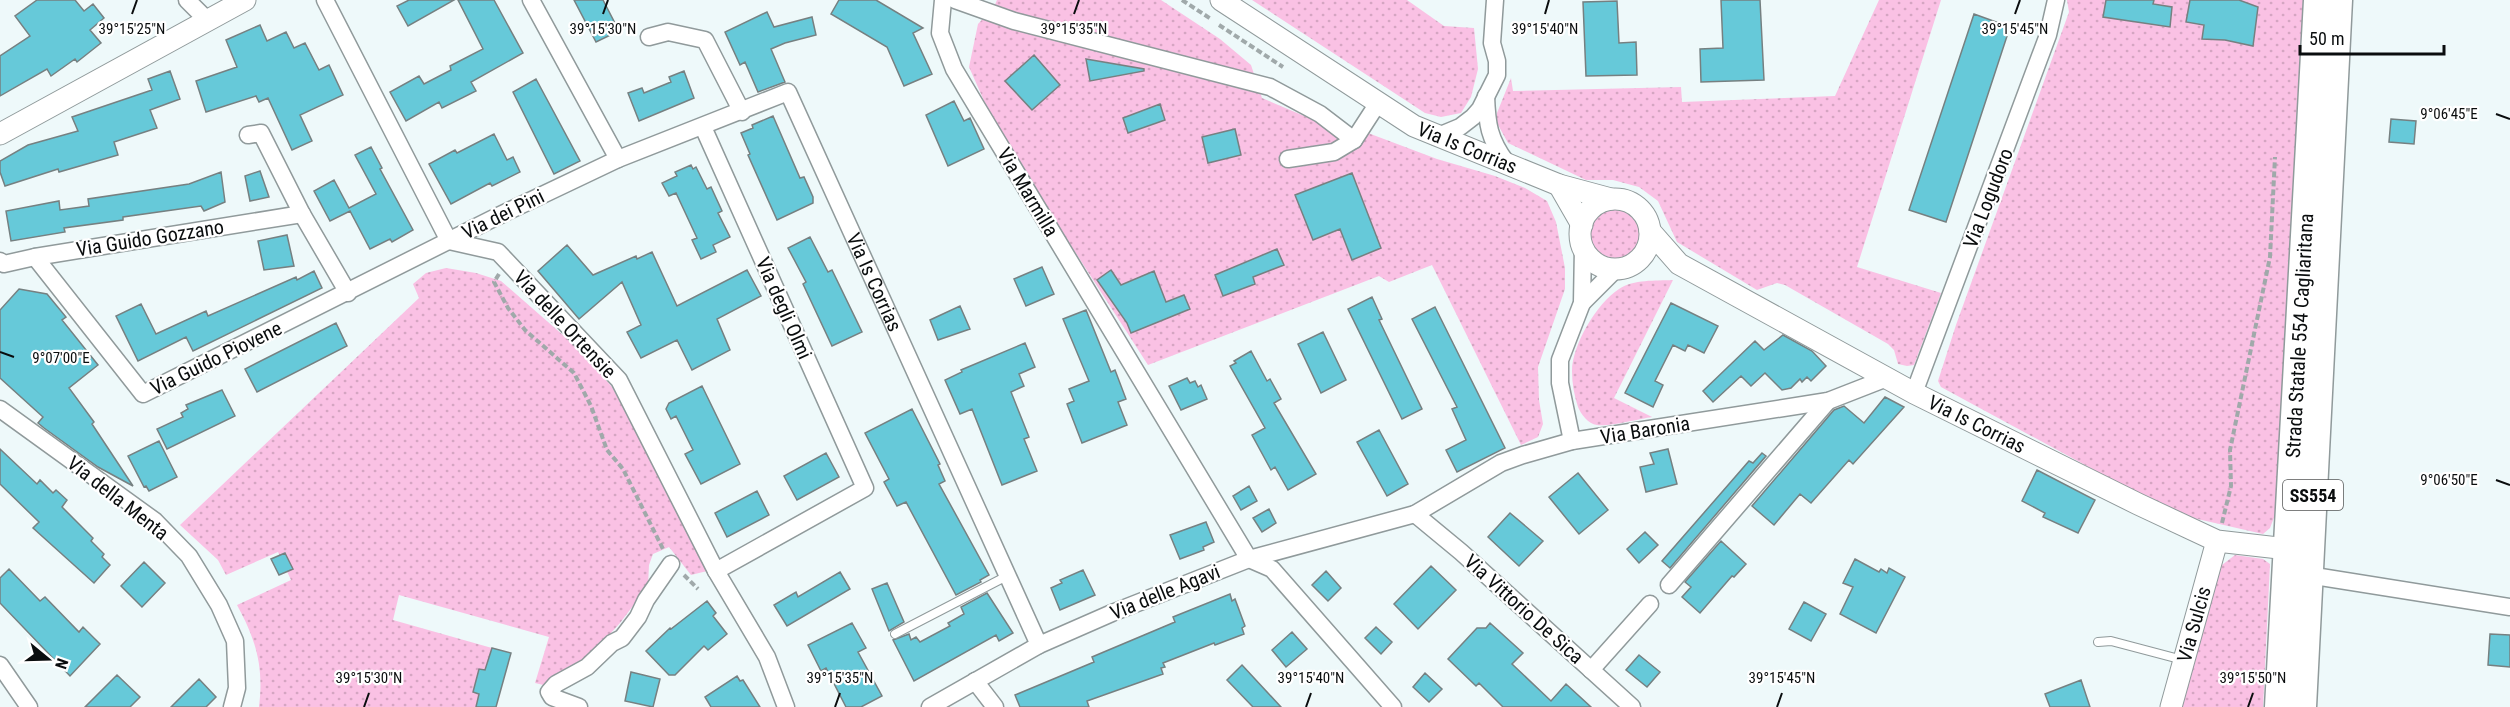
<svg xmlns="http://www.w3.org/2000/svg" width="2510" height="707" font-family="'Roboto Condensed',sans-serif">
<defs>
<pattern id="grass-dots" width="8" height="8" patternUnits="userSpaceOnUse" patternTransform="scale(1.5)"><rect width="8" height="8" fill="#fac1e4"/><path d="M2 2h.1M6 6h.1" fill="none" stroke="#d5a5c2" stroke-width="1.8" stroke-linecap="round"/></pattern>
</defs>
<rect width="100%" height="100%" fill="#eef9fa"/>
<path fill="url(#grass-dots)" d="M997,0H1161L1220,39L1251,65L1262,98L1309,118L1368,133L1437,159L1495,176L1525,188L1547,201L1556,222L1565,268V289L1538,367L1539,400L1543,424L1538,437L1521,445L1432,265L1389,282L1379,276L1148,365L1019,165L985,103L969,67L978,24L994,7Z
M1252,0H1407L1444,26L1474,28L1478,69L1471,97L1461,113L1441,117L1425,113Z
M1879,0H1941L1857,267L1941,293L1914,365L1907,366L1898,364L1894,350L1888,344L1785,285L1777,283L1757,290L1677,242L1658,201L1639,187L1613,180H1586L1508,143L1497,123V113L1511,78L1513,91L1681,87L1682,102L1835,96Z
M2067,0H2303L2275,515L2270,528L2263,534L2193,518L2109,478L1941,387L1938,381L1956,325L2069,12Z
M1590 234a25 25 0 1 1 50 0a25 25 0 1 1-50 0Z
M446,268L476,273L501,281L580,350L612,387L640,438L707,571L691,575L669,547L653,554L649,565L648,586L620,623L560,689L535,683L549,637L399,595L393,620L499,650L484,707H259C264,666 256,640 237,605L291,580L278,552L226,575L218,560L180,525L419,298L413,284L426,273Z
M1673,280L1614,398L1652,417C1639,419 1608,427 1597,425C1588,424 1581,414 1578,407C1574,395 1572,383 1572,371C1572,345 1597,303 1619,289C1634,279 1655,281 1673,280Z
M2235,555L2263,559L2270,564L2263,707H2182L2217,578L2222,565Z"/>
<path fill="#66c9d9" stroke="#768081" stroke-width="1.5" d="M37,0H75L84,11L93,4L104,18L90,30L101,43L77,62L75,59L51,76L47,69L0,96V56L30,36L15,16Z
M409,0H454L408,26L397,6Z
M458,0H494L523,53L471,82L476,91L442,108L439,102L406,121L390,92L419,76L424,84L451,70L450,66L483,49Z
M574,0H603L619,31L596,42Z
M839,0H876L923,28L913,33L932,74L904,86L887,47L831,14Z
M1721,0H1760L1764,80L1701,82L1700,49L1723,48Z
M2106,0H2154L2153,4L2172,7L2170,27L2103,17Z
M2190,0H2239L2258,7L2253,46L2225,40L2202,39L2204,25L2186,22Z
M1617,1L1619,43L1636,42L1637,75L1586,76L1583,2Z
M767,12L774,27L812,17L816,35L785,43L771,49L785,82L758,92L745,62L740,65L725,32Z
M1974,14L2010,27L1946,222L1909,210Z
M260,25L267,41L286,32L294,48L305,43L319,70L329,65L343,95L300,115L312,141L292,150L268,98L259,102L256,96L206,112L196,81L237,67L226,40Z
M1034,55L1060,85L1032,110L1005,81Z
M1086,59L1144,69V71L1090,81Z
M170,71L180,99L150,110L157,128L114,142L118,155L59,172L58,169L5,186L0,172V161L28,145L78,131L72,117L152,90L148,79Z
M684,71L694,98L639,121L628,93L642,88L644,93L671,82L669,77Z
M536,79L580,161L554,174L513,92Z
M954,101L964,121L970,118L984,149L948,166L926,115Z
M1160,104L1165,120L1128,133L1123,118Z
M773,116L800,178L804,177L813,197V203L777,220L748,155L750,154L741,133L753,128L752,125Z
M2391,119L2416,121L2414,144L2389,142Z
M1235,129L1241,155L1208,163L1202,137Z
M494,134L507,160L513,157L520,172L492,186L490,183L451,204L429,164L455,150L457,153Z
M371,147L382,168L380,169L413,230L392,242L390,239L370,249L350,211L330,221L314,191L334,180L349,208L376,194L355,155Z
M691,165L693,169L696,167L707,189L711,187L722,211L718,213L730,237L713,245L716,252L701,259L692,240L697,238L676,193L669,196L662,183L677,176L675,172Z
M260,171L269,197L250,201L245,176Z
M221,172L225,202L204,211L201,206L123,217V220L64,228L65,232L11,241L6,211L59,201L60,210L89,206L88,199L189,184Z
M1352,173L1381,248L1352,260L1340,229L1313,240L1295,195Z
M287,235L294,266L264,270L258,241Z
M810,237L828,272L832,270L862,332L832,346L803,284L806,282L788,248Z
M567,245L593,275L636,256L637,259L652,252L677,306L747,270L761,296L717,319L730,350L692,370L677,340L641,358L627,332L641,325L622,282L579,319L538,271Z
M1277,249L1284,265L1253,277L1255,284L1223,296L1215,275Z
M1042,267L1054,294L1026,306L1014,279Z
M1111,270L1121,285L1154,271L1166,302L1184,295L1190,309L1131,333L1127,323L1097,280Z
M314,271L322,288L193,351L186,337L138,361L116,316L141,304L156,334L206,311L208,316L296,277L297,280Z
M19,289L47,294L66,317L62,320L98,365L69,388L94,422L92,424L133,486L98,467L44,428L38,423L43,417L0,378V310Z
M1372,297L1382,319L1379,320L1422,409L1402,419L1348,309Z
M1671,303L1718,326L1704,353L1688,345L1685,351L1673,345L1655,381L1663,385L1653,407L1625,393Z
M960,306L970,329L938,340L930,320Z
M1435,307L1505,448L1457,472L1446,450L1466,440L1452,409L1457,407L1412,319Z
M1086,310L1111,372L1115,370L1126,399L1118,402L1127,425L1082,443L1067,404L1074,401L1069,389L1089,381L1063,319Z
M336,323L347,346L257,392L245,369Z
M1323,332L1346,380L1321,393L1298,344Z
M1783,335L1812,351L1826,366L1811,381L1807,377L1802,382L1800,379L1791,388L1782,390L1765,373L1751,386L1741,376L1713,402L1703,391L1755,341L1764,350Z
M1025,343L1035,367L1019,374L1024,386L1011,392L1029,437L1024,439L1037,471L1002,485L972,409L960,414L945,380L962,372L961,370Z
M1251,351L1267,381L1270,379L1281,399L1274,403L1316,474L1288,490L1275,467L1271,470L1252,435L1265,428L1230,366L1236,363L1234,361Z
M1187,378L1190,383L1195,381L1198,387L1201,385L1207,399L1181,410L1169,386Z
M702,386L740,464L701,484L685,454L693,450L676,416L671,419L666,409L669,403Z
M222,390L235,416L167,449L157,429L183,417L181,413L188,409L186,405Z
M1885,397L1904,407L1853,464L1849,460L1811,503L1800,494L1774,525L1752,506L1834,410L1844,406L1864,423Z
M912,409L940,464L938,465L945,481L939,484L989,575L980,580L981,582L956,595L906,502L897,506L884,482L889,479L865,433Z
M1379,430L1408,484L1387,496L1357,442Z
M159,441L177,477L149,491L146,486L144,487L128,456Z
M0,449L37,484L40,480L53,493L56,490L67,500L62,507L93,538L91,541L104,554L102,557L110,565L94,583L33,528L39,522L0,484Z
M1668,449L1677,484L1646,492L1640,467L1654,464L1650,453Z
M826,453L839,477L797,500L784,476Z
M1762,453L1766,456L1670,568L1662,561L1749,461L1753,463Z
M2037,470L2095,500L2078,533L2043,517L2045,513L2022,501Z
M1578,473L1608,510L1579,534L1549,497Z
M1249,486L1257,501L1241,510L1233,496Z
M757,491L769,515L727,537L715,513Z
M1269,509L1276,523L1262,532L1253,518Z
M1510,513L1543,541L1519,566L1488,537Z
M1206,522L1214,542L1203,547L1204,550L1180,559L1170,535Z
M1645,532L1658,545L1639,563L1627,549Z
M1721,541L1746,564L1734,577L1732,576L1700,613L1682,597L1691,587L1685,582Z
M285,553L293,569L279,575L271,559Z
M1855,559L1879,572L1881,569L1887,573L1889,568L1905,577L1876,633L1840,614L1853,587L1843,583Z
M144,562L165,583L142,607L121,586Z
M1431,566L1456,590L1418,629L1394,604Z
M9,569L40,601L45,597L79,632L83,627L100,644L70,676L0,603V578Z
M1083,570L1095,595L1060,610L1051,588L1062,583L1060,580Z
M1326,571L1341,588L1328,601L1312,585Z
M840,572L850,589L787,626L774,605L796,592L798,597Z
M887,583L904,622L889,631L872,589Z
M987,593L1013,633L999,641L996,635L914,681L893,640L909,634L911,640L916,637L920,642L950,626L948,623L964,614L961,607Z
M1230,594L1232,601L1235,599L1245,626L1242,628L1244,634L1215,645L1214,643L1163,663L1165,667L1161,668L1163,674L1087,701L1089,707H1020L1015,695L1094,662L1092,657L1175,622L1173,617Z
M707,601L716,613L713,616L727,634L708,650L704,646L675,675H669L646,651L670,628L671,629Z
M1804,602L1826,614L1811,641L1789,629Z
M852,623L866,648L858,652L882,696L861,707H846L826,668L821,671L808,645Z
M1490,623L1523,653L1512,664L1551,701L1566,684L1591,707H1503L1479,683L1476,686L1448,659L1477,628H1486Z
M1376,627L1392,642L1381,654L1365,638Z
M1292,632L1307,649L1286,667L1272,650Z
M2490,634L2510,635V667L2488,665Z
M492,648L511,653L496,707H476L479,694L473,692L479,669L485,670Z
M1639,655L1660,672L1647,687L1626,670Z
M1242,665L1281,707H1253L1227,680Z
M631,672L660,679L653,707L625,701Z
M1425,673L1442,689L1429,702L1413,687Z
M117,675L140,697L130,707H85Z
M737,676L740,681L743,680L760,707H711L705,697Z
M199,679L216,697L206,707H171Z
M2081,680L2090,707H2050L2045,694Z"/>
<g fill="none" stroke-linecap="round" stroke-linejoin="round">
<g stroke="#909a9b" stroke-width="10">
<path id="service" d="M895,634L1007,576
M2098,642L2111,641L2183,660"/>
</g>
<g stroke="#909a9b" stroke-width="19">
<g id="minor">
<path d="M187,0L207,20"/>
<path d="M325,0L449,241"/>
<path d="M531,0L618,159"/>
<path d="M943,0L940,33L954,69L1249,559L1272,569L1393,707"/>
<path d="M955,0L1014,21L1270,87L1320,114L1354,140"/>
<path d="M649,37L668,32L705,40L742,112"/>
<path d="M1486,96C1487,124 1489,139 1506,162"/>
<path d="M703,127L865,488L716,571"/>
<path d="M248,135L261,133L302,214L348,293"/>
<path d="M1436,137L1460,127L1473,117L1480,109L1497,75V61L1492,43L1495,0"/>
<path d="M1288,159L1334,152L1354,140L1378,103"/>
<path d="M449,241L498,252L619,380L716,571L767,657L786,707"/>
<path id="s1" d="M35,257L143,394L494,218L618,159L788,92L1039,645"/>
<path d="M0,261L4,264L35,257L302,214"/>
<path d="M1582,303L1617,268"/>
<path d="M1914,393L2048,35L2056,0"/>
<path d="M0,409L155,521L189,556L219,605L235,641L237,688L232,707"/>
<path d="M1572,441L1560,383V360L1582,303L1583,247"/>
<path d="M1415,514L1461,552L1632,707"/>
<path d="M2308,575L2510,607"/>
<path d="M1669,585L1828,401"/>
<path d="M0,665L29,707"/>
<path d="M1591,670L1650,604"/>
<path d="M975,681L995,707"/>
<path d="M579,707L552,697L549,692L556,684L587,667L612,643L622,638L638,617L646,600L671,564"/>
<path d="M930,707L1039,645L1112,613L1249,559L1415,514L1501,463L1523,455L1572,441L1828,401L1887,378"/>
</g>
</g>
<g stroke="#909a9b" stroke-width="23">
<g id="tertiary">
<path id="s2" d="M1221,0L1414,126L1559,185L1611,199"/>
<path d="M0,134L245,0"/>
<path d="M1559,185L1582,225"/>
<circle cx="1615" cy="234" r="35"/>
<path id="s3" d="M1650,231L1679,264L1914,393L2138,504L2217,541L2288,549"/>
<path id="s4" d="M2171,707L2217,541"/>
</g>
</g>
<g stroke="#909a9b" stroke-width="31">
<g id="trunk">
<path id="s5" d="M2279,707L2318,0"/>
<path d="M2302,707L2338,0"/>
</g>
</g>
<path stroke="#a0a9aa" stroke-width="4" stroke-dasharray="6 3" stroke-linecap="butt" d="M1182,0L1211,19
M1219,25L1283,67
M499,274L494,282L508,308L525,330L574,373L591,406L607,450L623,469L664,551
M2222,523L2231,486L2230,450L2270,257L2275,157
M684,575L698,589"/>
<use href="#service" stroke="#fff" stroke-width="8"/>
<use href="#minor" stroke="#fff" stroke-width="16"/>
<use href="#tertiary" stroke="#fff" stroke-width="21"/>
<use href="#trunk" stroke="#fff" stroke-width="28"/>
</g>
<path fill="none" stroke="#0a0d0e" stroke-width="2" d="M132,14L137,0M603,14L608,0M1074,14L1079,0M1545,14L1549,0M2015,14L2020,0M2496,114L2510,119M0,352L14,357M2496,480L2510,485M364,707L369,693M835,707L840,693M1306,707L1311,693M1777,707L1782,693M2248,707L2253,693"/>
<g text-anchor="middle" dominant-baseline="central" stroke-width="4.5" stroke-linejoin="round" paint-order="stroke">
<rect fill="#fff" stroke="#545656" stroke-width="1.5" x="2283" y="480" width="60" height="30" rx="4.5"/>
<g font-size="18" font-weight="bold" fill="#0a0d0e">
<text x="2313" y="495">SS554</text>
</g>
<g font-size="20" fill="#0a0d0e" stroke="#fff">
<text stroke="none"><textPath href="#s2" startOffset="288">Via Is Corrias</textPath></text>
<text transform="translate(1028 192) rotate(59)">Via Marmilla</text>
<text transform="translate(1988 198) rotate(-69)">Via Logudoro</text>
<text transform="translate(503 214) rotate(-26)">Via dei Pini</text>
<text transform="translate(150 238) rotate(-9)">Via Guido Gozzano</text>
<text stroke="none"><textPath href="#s1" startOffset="1096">Via Is Corrias</textPath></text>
<text transform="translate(784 308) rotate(66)">Via degli Olmi</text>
<text transform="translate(565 324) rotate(47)">Via delle Ortensie</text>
<text stroke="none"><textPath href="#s5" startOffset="372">Strada Statale 554 Cagliaritana</textPath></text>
<text transform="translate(216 358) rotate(-26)">Via Guido Piovene</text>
<text stroke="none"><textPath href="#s3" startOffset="382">Via Is Corrias</textPath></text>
<text transform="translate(1645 430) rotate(-9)">Via Baronia</text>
<text transform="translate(118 498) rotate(38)">Via della Menta</text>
<text transform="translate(1165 592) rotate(-22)">Via delle Agavi</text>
<text transform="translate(1524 609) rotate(42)">Via Vittorio De Sica</text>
<text stroke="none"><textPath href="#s4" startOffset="86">Via Sulcis</textPath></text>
</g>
</g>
<g font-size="15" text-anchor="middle" fill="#0a0d0e" stroke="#fff" stroke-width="4.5" stroke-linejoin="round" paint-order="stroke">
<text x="132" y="34">39°15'25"N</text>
<text x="603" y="34">39°15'30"N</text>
<text x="1545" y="34">39°15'40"N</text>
<text x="2015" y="34">39°15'45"N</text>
<text x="1074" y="34">39°15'35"N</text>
<text x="2449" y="119">9°06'45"E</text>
<text x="61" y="363">9°07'00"E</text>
<text x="2449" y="485">9°06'50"E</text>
<text x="369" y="683">39°15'30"N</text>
<text x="840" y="683">39°15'35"N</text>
<text x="1311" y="683">39°15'40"N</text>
<text x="1782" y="683">39°15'45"N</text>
<text x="2253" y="683">39°15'50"N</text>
</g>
<g transform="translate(48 659) rotate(109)" stroke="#ffffff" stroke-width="4.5" paint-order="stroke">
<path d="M0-4.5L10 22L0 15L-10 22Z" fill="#0a0d0e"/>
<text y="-9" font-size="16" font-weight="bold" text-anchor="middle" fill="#0a0d0e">N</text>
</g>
<path d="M2300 45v9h144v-9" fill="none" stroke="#0a0d0e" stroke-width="3"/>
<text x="2309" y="45" font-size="18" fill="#0a0d0e" stroke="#ffffff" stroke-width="4.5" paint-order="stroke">50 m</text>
</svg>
